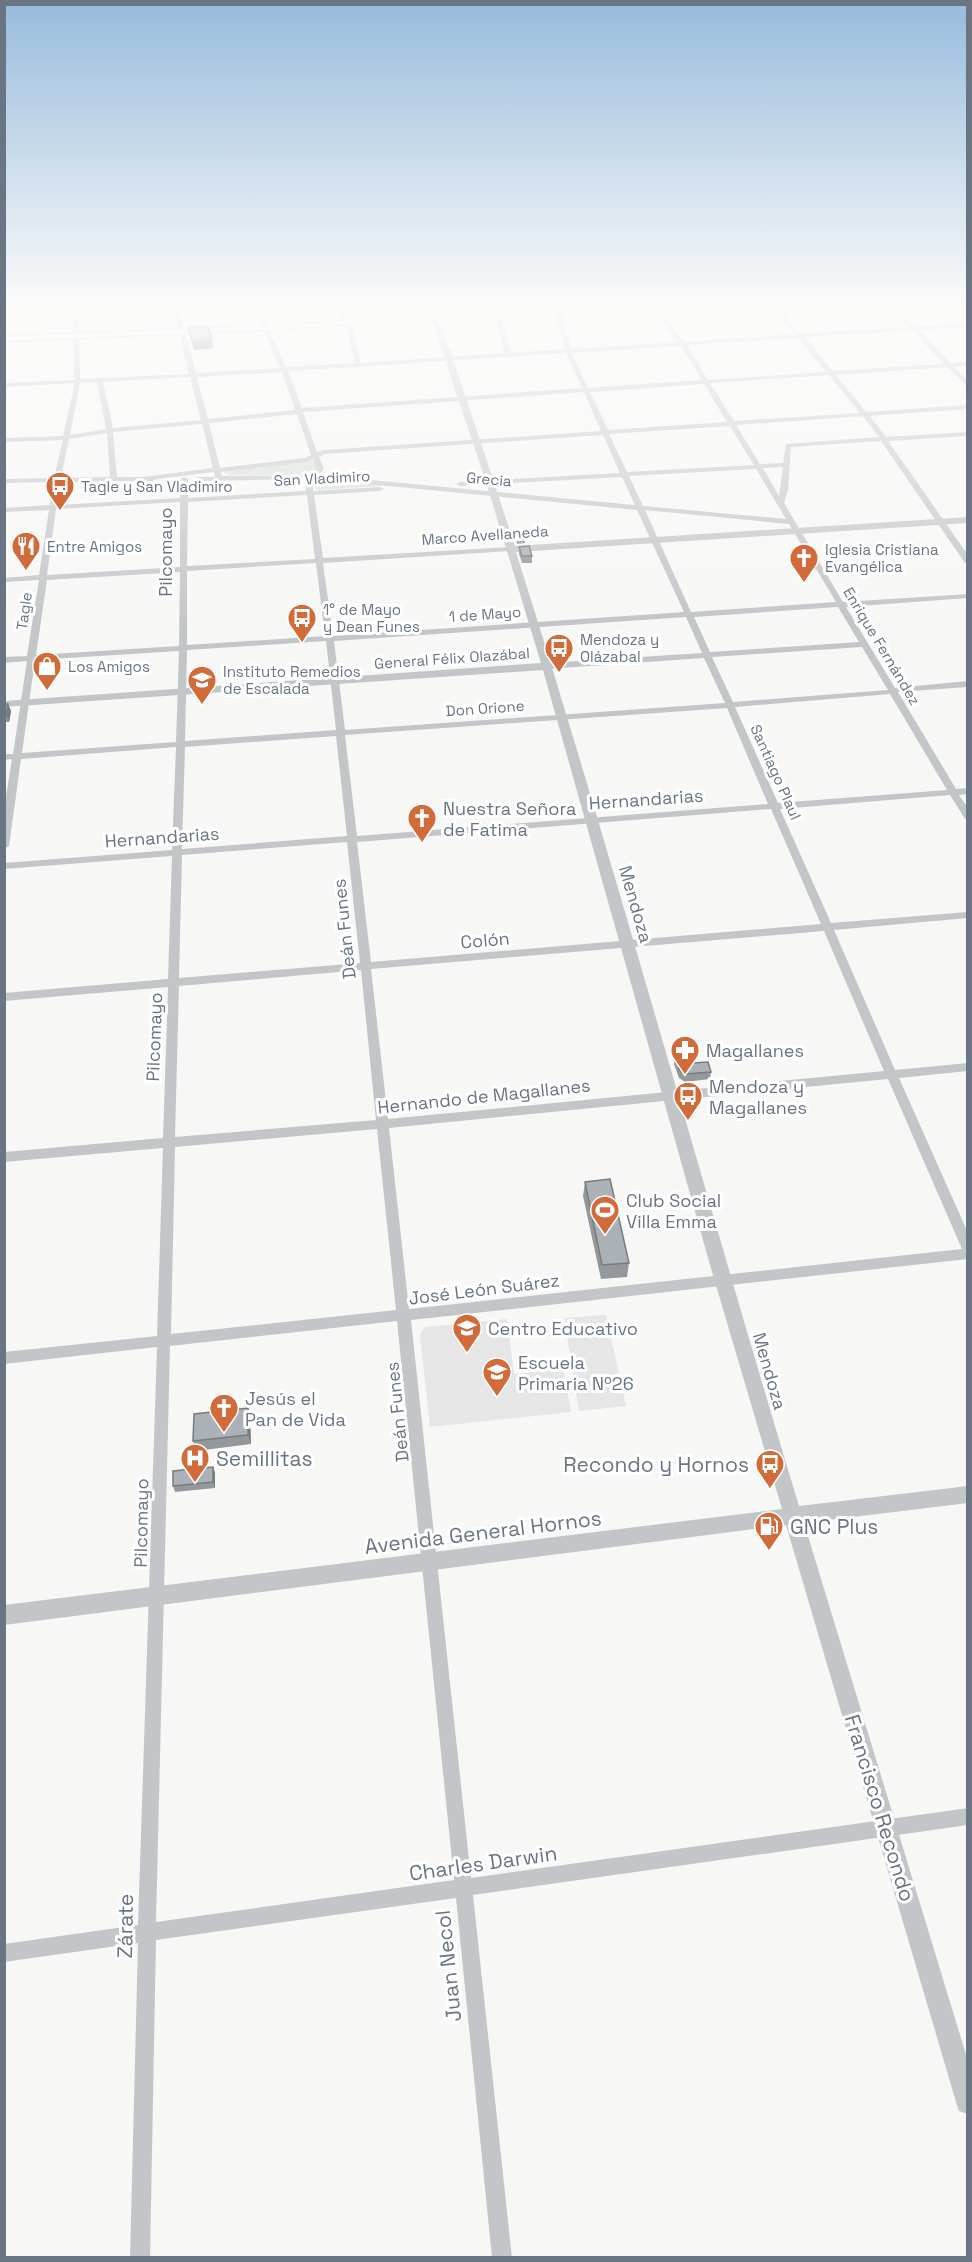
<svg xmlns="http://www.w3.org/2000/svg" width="972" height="2262" font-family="'Space Grotesk',sans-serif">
<rect width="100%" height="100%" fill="#f7f7f5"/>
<path fill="#e5e6e5" d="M606,1315L626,1406L579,1411L564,1318Z
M507,1319L514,1374L563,1369L571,1412L430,1427L420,1334L425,1327Z"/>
<path fill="#d8ded6" d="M310,460L314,462L317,472L312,475H229L223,472Z
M318,479L382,485V486L319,490L315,488V481Z"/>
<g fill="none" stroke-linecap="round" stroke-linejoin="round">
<g stroke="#b6babe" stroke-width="2">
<path id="secondary" d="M537,308H572L568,310L267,330L4,341V336L267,326Z"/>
</g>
<path fill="#c3c6c9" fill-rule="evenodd" d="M73,308H79L80,379L189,374L173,308H179L196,373L280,368L254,308H260L286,367L355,363L346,326L335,308H341L352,326L361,363L504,353L493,308H499L511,353L565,349L554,308H560L571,349L678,342L652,308H658L684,342L795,334L784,324L783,308H789L790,324L801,334L909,327L891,308H897L915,327L968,323V327L919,330L951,363L968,362V366L954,367L968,381V387L947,367L836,375L866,412L968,405V409L870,416L886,437L968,432V436L888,441L968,555V563H965L881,441L791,447L788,490L784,503L843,602L968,594V598L846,607L895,688L968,681V687L898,692L956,789L968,788V794L959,795L968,808V820L965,819L950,795L780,809L831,923L968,912V918L834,930L895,1070L968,1063V1071L899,1078L968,1233V1259L411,1320L471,1878L968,1808V1825L473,1895L512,2258H492L456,1898L156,1940L150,2258H130L138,1943L4,1962V1944L138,1925L157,1347L4,1364V1352L157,1336L163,1148L4,1162V1152L163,1138L168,987L4,1001V993L168,979L172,856L4,869V863L172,850L176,747L21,759L9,846L4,849V809L12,759L4,760V754H13L27,661L4,663V657L27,656L39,580L4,582V578L39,575L49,510L4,512V508L50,505L53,482L4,483V479L54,478L63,440L4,442V438L63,436L74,387V383L4,387V383L74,380ZM912,330L944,364L833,371L805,337ZM798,338L826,372L708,380L687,345ZM681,346L702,380L588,388L572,353ZM566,353L582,388L302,408L288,371ZM282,372L295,410L208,419L197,377ZM829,375L860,413L734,421L710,383ZM190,377L201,420L113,428L103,382ZM97,382L106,429L70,435L80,383ZM704,384L727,422L608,430L590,392ZM584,392L601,431L324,450L317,452L303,412ZM297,414L311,455L305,458L220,468L209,423ZM863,416L879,437L786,444L783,463L760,464L736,425ZM202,424L213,468L143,477H117L113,432ZM730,426L754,465L627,472L609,434ZM107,433L110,477L61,478L69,439ZM603,435L620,473L460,482L456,484L460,486L622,477L635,505L319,475L324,469L319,457L325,454ZM313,459L316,469L312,475L222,476L221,472L306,462ZM783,467L779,496L763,468ZM756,469L786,519L643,506L629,476ZM214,472L215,477H198L194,479L198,481L308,479L305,483L306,491L188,498V479L184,477L180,479V498L57,505L61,482L153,481L157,479ZM316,479L637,510L684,612L333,636L323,563L511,551L515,549L511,547L323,558L314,495L380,491L384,489L380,487L313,491V483ZM307,495L315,559L187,566L188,502ZM180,502V567L47,575L56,509ZM645,510L789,524L836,602L691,612ZM316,563L325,636L187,645V571ZM180,572L179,646L36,655L47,580ZM838,607L859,642L710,652L694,617ZM686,617L702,653L547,663L543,666L547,669L704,658L725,703L345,730L334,641ZM326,641L336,730L185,741L187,650ZM862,647L888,690L733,702L712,657ZM179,651L176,742L22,753L35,660ZM890,694L947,790L778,803L735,707ZM727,708L768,804L357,836L345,735ZM336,736L347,836L182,849L185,747ZM771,809L821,924L371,962L357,842ZM347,842L360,963L179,978L182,855ZM824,931L884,1071L388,1119L371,969ZM361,970L376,1120L175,1137L179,986ZM888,1079L962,1249L409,1309L389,1128ZM377,1129L396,1310L171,1334L175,1147ZM397,1321L454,1880L156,1922L170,1346Z
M428,308H434L435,318L430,317Z"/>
<path fill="#c3c6c9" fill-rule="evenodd" d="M430,315L437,317L453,359L515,546L968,517V523L516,552C616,868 703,1189 799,1506L968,1486V1503L804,1523L968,2061V2114L959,2111L956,2102L786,1525L4,1625V1605L782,1509L710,1265L543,670L4,707V701L541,663L486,482Z"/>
<use href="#secondary" fill="#fff" fill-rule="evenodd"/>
</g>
<path fill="#93989d" d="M188,327L212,339L213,348L194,350L189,336Z
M515,535L525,540V543L517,544Z
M519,547L532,556V563H522L519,554Z
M4,704H8L11,711L9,722H4Z
M675,1057L711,1072L710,1079L685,1082L679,1078L674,1064Z
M585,1182L629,1263L627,1277L601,1279L583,1196Z
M248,1408L250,1418L251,1444L196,1451L193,1441Z
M213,1467L215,1473V1488L175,1492L173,1486Z"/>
<path fill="#787c7f" d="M212,339L213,348L194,350L192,341Z
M8,704L11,711L9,722L6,715Z
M248,1408L250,1418L251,1444L248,1435Z
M213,1467L215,1473V1488L213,1482Z"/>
<path fill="#abb1b6" stroke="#787c7f" stroke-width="1.5" d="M208,326L212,339L192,341L188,327Z
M524,534L525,540H517L515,535Z
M529,546L532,556H522L519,547Z
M4,704H8L6,715H4Z
M690,1055L692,1063L708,1062L711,1072L686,1074L680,1071L675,1057Z
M610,1179L629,1263L602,1265L585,1182Z
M248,1408V1435L193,1441L194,1414Z
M213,1467V1482L173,1486V1471Z"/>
<linearGradient id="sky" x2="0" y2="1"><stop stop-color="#97bbdc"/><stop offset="0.49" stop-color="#fbfbfa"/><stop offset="1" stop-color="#fbfbfa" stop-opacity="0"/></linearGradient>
<rect width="972" height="624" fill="url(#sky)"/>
<defs>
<g id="bus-pin" transform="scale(1.5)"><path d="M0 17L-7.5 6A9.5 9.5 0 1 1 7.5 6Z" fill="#d16b3a" stroke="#fff"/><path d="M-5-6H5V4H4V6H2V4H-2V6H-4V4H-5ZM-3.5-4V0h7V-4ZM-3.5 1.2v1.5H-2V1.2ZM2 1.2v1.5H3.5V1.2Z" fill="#fff"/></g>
<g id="restaurant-pin" transform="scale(1.5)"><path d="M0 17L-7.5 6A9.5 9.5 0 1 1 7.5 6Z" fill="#d16b3a" stroke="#fff"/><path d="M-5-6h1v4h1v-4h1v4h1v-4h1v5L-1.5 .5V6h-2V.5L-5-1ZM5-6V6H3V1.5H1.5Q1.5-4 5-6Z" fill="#fff"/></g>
<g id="church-pin" transform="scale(1.5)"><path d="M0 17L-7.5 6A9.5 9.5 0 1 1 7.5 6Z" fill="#d16b3a" stroke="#fff"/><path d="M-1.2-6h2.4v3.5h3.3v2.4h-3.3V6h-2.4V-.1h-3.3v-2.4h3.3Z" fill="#fff"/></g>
<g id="shop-pin" transform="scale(1.5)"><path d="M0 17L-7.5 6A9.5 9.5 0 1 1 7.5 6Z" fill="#d16b3a" stroke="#fff"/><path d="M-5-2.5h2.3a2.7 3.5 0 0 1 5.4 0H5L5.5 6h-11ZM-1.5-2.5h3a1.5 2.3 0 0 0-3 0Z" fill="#fff"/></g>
<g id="school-pin" transform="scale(1.5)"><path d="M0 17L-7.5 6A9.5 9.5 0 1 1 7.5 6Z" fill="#d16b3a" stroke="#fff"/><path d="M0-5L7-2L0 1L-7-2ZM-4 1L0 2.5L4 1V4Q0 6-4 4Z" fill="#fff"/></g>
<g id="pharmacy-pin" transform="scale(1.5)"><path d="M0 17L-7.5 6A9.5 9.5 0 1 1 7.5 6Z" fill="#d16b3a" stroke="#fff"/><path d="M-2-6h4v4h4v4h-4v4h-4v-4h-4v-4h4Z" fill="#fff"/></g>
<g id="stadium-pin" transform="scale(1.5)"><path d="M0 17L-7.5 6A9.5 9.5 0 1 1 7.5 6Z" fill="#d16b3a" stroke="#fff"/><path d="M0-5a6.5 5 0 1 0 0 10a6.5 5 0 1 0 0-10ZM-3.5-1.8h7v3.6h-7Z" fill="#fff"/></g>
<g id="hospital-pin" transform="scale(1.5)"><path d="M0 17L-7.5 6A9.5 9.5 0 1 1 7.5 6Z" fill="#d16b3a" stroke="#fff"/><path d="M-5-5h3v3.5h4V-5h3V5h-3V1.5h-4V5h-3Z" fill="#fff"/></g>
<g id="fuel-pin" transform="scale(1.5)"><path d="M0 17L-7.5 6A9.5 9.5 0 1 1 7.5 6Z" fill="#d16b3a" stroke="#fff"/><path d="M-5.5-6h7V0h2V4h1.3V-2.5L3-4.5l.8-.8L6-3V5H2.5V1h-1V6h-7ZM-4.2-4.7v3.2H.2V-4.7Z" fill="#fff"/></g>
</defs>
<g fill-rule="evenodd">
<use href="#bus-pin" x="60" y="486"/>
<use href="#restaurant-pin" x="26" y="546"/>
<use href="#church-pin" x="804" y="558"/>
<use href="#bus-pin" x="302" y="618"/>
<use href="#bus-pin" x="559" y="648"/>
<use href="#shop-pin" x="47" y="666"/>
<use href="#school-pin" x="202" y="680"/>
<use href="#church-pin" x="422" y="818"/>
<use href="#pharmacy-pin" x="685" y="1050"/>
<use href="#bus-pin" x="688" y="1096"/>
<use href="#stadium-pin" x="605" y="1210"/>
<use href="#school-pin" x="467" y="1328"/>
<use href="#school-pin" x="497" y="1372"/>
<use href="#church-pin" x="224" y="1408"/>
<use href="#hospital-pin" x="195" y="1458"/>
<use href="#bus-pin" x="770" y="1464"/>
<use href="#fuel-pin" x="769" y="1526"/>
</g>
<g text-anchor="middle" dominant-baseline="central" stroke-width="6" stroke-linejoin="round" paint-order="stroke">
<g font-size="15" fill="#697582" stroke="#fff">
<text transform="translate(322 478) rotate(-3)">San Vladimiro</text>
<text transform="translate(489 479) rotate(5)">Grecia</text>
<text transform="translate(485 535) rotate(-4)">Marco Avellaneda</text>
<text transform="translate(24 611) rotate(-82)">Tagle</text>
<text transform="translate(485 614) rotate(-4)">1 de Mayo</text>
<text transform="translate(882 646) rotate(59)">Enrique Fernández</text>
<text transform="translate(452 658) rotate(-4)">General Félix Olazábal</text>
<text transform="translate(485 708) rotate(-4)">Don Orione</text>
<text transform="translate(776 772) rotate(66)">Santiago Plaul</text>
</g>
<g font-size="15" fill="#697582" stroke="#fff" text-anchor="start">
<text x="81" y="486">Tagle y San Vladimiro</text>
<text x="47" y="546">Entre Amigos</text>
<text x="825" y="549">Iglesia Cristiana<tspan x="825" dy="17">Evangélica</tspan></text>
<text x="323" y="609">1° de Mayo<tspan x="323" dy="17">y Dean Funes</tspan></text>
<text x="580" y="639">Mendoza y<tspan x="580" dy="17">Olázabal</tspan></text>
<text x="68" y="666">Los Amigos</text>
<text x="223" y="671">Instituto Remedios<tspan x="223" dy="17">de Escalada</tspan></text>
</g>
<g font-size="18" fill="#697582" stroke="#fff">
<text transform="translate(165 552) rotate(-90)">Pilcomayo</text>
<text transform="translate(646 799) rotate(-4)">Hernandarias</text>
<text transform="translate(162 837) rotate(-4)">Hernandarias</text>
<text transform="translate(636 904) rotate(74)">Mendoza</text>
<text transform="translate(344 929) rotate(-96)">Deán Funes</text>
<text transform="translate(485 940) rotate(-5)">Colón</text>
<text transform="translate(154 1037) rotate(-88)">Pilcomayo</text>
<text transform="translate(484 1096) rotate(-6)">Hernando de Magallanes</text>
<text transform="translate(484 1289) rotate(-7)">José León Suárez</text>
<text transform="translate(770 1371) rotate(74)">Mendoza</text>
<text transform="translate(397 1412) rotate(-96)">Deán Funes</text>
<text transform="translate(141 1523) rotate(-89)">Pilcomayo</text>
</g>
<g font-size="18" fill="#697582" stroke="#fff" text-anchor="start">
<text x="443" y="808">Nuestra Señora<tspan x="443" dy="21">de Fatima</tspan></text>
<text x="706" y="1050">Magallanes</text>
<text x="709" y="1086">Mendoza y<tspan x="709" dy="21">Magallanes</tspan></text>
<text x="626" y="1200">Club Social<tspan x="626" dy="21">Villa Emma</tspan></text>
<text x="488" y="1328">Centro Educativo</text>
<text x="518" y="1362">Escuela<tspan x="518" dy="21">Primaria Nº26</tspan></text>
<text x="245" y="1398">Jesús el<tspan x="245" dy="21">Pan de Vida</tspan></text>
</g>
<g font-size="21" fill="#697582" stroke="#fff" text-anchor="start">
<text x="216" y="1458">Semillitas</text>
<text x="749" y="1464" text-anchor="end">Recondo y Hornos</text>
<text x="790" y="1526">GNC Plus</text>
</g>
<g font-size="21" fill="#697582" stroke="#fff">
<text transform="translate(483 1532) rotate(-7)">Avenida General Hornos</text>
<text transform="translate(880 1808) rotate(73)">Francisco Recondo</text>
<text transform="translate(483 1863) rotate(-8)">Charles Darwin</text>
<text transform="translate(125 1926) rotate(-89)">Zárate</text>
<text transform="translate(448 1966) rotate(-96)">Juan Necol</text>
</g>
</g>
<rect width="972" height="2262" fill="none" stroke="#697582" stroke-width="12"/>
</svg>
